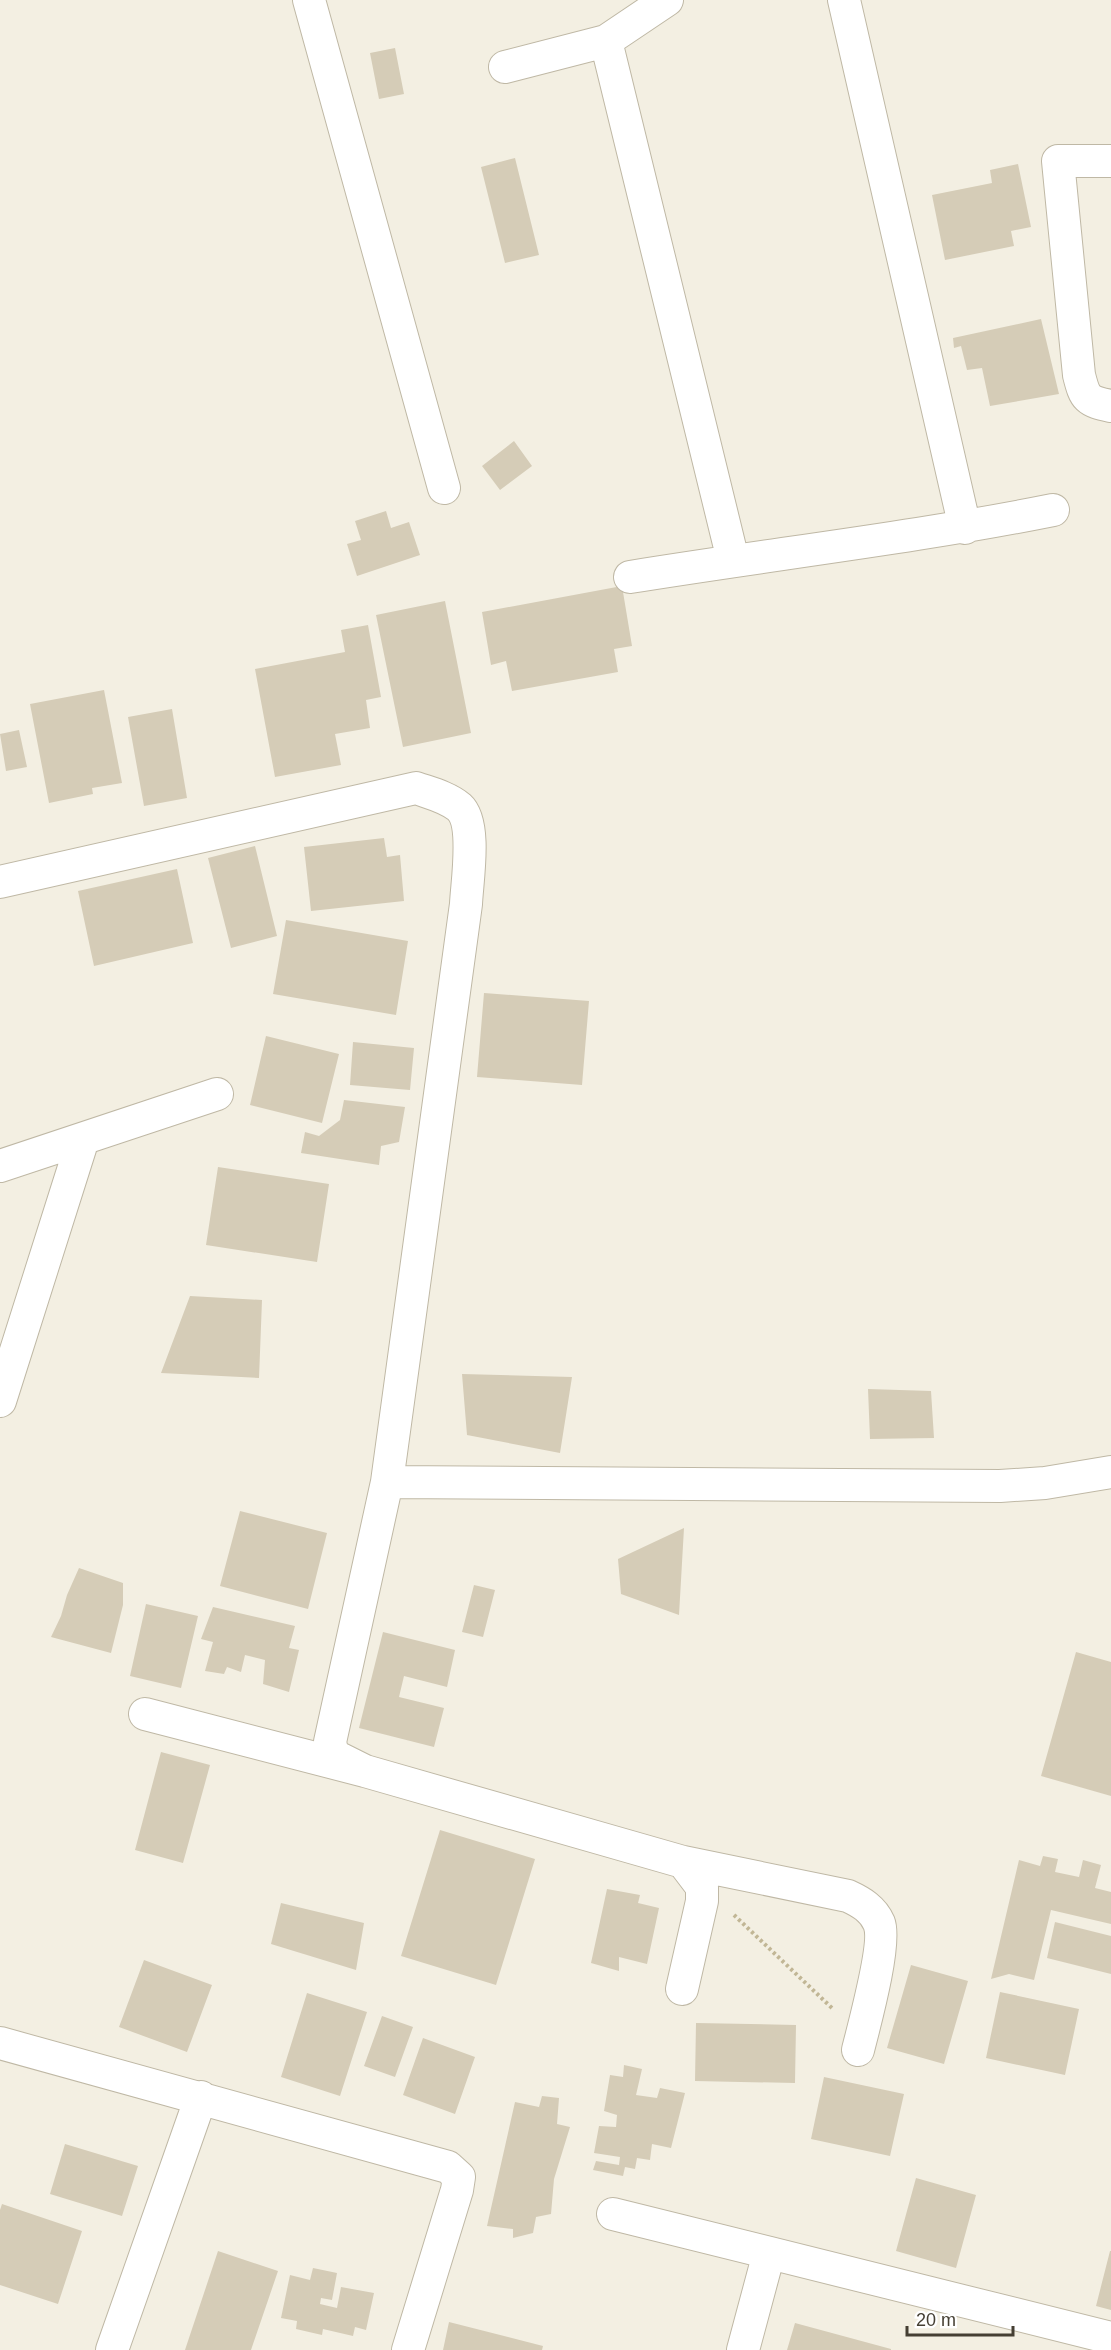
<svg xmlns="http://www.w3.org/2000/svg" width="1111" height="2350" font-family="Helvetica,sans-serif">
<rect width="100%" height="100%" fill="#f3efe2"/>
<path fill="#d5ccb7" d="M395,48L404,94L379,99L370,53Z
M515,158L539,255L505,263L481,167Z
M1018,164L1031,227L1011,231L1014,246L945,260L932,195L992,183L990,170Z
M1041,319L1059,394L990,406L982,368L967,370L961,346L954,348L953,338Z
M514,441L532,466L500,490L482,466Z
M386,511L391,528L409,522L420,555L357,576L347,544L361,540L355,521Z
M622,586L632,646L614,649L618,672L512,691L506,661L491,665L482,612Z
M445,601L471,733L403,747L376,615Z
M368,625L381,697L366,700L370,728L335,734L341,765L275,777L255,669L345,652L341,630Z
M104,690L122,783L92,788L93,794L49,803L30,704Z
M172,709L187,798L144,806L128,717Z
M19,730L27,767L6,771L0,734Z
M384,838L387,857L400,855L404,901L311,911L304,847Z
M255,846L277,936L231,948L208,858Z
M177,869L193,943L94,966L78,891Z
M286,920L408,941L396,1015L273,994Z
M484,993L589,1001L582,1085L477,1077Z
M266,1036L339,1054L322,1123L250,1105Z
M353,1042L414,1048L410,1090L350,1085Z
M344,1100L405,1107L399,1142L381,1146L379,1165L301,1153L305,1132L319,1136L340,1120Z
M218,1167L329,1184L317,1262L206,1245Z
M190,1296L262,1300L259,1378L161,1373Z
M462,1374L572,1377L560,1453L467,1435Z
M868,1389L931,1391L934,1438L870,1439Z
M240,1511L327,1533L308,1609L220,1586Z
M684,1528L679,1615L621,1594L618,1559Z
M79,1568L123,1583V1605L111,1653L51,1637L61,1616L67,1595Z
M474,1585L495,1590L483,1637L462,1632Z
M146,1604L198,1616L181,1688L130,1676Z
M213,1607L295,1626L289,1648L299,1650L289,1692L263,1684L265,1660L245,1655L241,1672L227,1667L224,1674L205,1671L213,1642L201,1639Z
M383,1632L455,1650L447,1687L404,1676L399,1697L444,1708L434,1747L359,1728Z
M1076,1652L1111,1662V1796L1041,1776Z
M161,1752L210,1765L183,1863L135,1850Z
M440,1830L535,1859L496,1985L401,1956Z
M1043,1856L1058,1859L1055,1872L1079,1877L1083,1860L1101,1865L1095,1888L1111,1892V1924L1051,1910L1034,1980L1009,1974L991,1979L1019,1860L1040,1866Z
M607,1889L640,1895L638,1903L659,1908L647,1964L619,1957V1971L591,1963Z
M281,1903L364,1923L356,1970L271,1944Z
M1055,1922L1111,1936V1974L1047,1958Z
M144,1960L212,1985L187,2052L119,2027Z
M911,1965L968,1981L944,2064L887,2048Z
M1000,1992L1079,2009L1065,2075L986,2058Z
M307,1993L367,2012L340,2096L281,2077Z
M382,2016L413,2027L395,2077L364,2066Z
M696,2023L796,2025L795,2083L695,2081Z
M423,2038L475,2057L455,2114L403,2095Z
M624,2065L642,2069L636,2095L657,2098L660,2088L685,2093L671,2148L652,2144L650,2160L637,2158L635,2169L625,2167L623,2176L593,2170L596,2161L619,2165L620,2157L594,2153L599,2126L616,2127L617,2115L604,2111L610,2075L623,2077Z
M824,2077L904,2094L890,2156L811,2139Z
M542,2096L559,2098L557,2124L570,2127L554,2179L551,2214L536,2217L533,2233L513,2238V2229L487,2226L515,2102L539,2107Z
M65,2144L138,2166L122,2216L50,2194Z
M916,2178L976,2195L956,2268L896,2251Z
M2,2204L82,2231L58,2304L0,2285V2210Z
M218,2251L278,2271L251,2350H185Z
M1110,2251H1111V2310L1096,2306Z
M313,2268L337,2273L332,2300L321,2298L320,2304L337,2308L341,2287L374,2293L366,2330L355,2327L353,2336L323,2329L322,2335L296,2329L297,2321L281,2318L290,2275L310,2280Z
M449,2322L543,2346L542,2350H443Z
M795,2323L891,2349V2350H787Z"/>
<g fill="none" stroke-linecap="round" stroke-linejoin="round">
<g stroke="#bfb8a5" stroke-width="34">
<path id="minor" d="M309,0L444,488
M844,0L965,528
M606,41L733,560
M505,67L606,41L667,0
M1111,161H1058L1079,375C1085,399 1087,401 1111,406
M630,577C772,554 913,538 1053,510
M0,882L416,788C430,793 447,797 459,807C477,823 467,881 466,904L387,1482L330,1742L333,1755L365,1771
M0,1166L217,1094
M0,1401L83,1139
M387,1482L1000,1486L1045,1483L1111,1472
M145,1714L365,1771L683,1862L702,1887V1901L682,1989
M683,1862L848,1896C861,1902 873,1909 879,1923C887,1942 864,2026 858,2050
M0,2043L448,2167L459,2177L457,2190L408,2350
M613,2214L1111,2338
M112,2350L201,2097
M743,2350L769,2253"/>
</g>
<path stroke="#c1b695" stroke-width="4" stroke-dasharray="3 3" stroke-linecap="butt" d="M734,1915L833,2009"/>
<use href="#minor" stroke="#fff" stroke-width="32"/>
</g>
<path d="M907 2326v9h106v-9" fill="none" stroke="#453f33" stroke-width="3"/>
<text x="916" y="2326" font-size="18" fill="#453f33" stroke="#ffffff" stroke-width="4.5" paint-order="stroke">20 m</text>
</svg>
